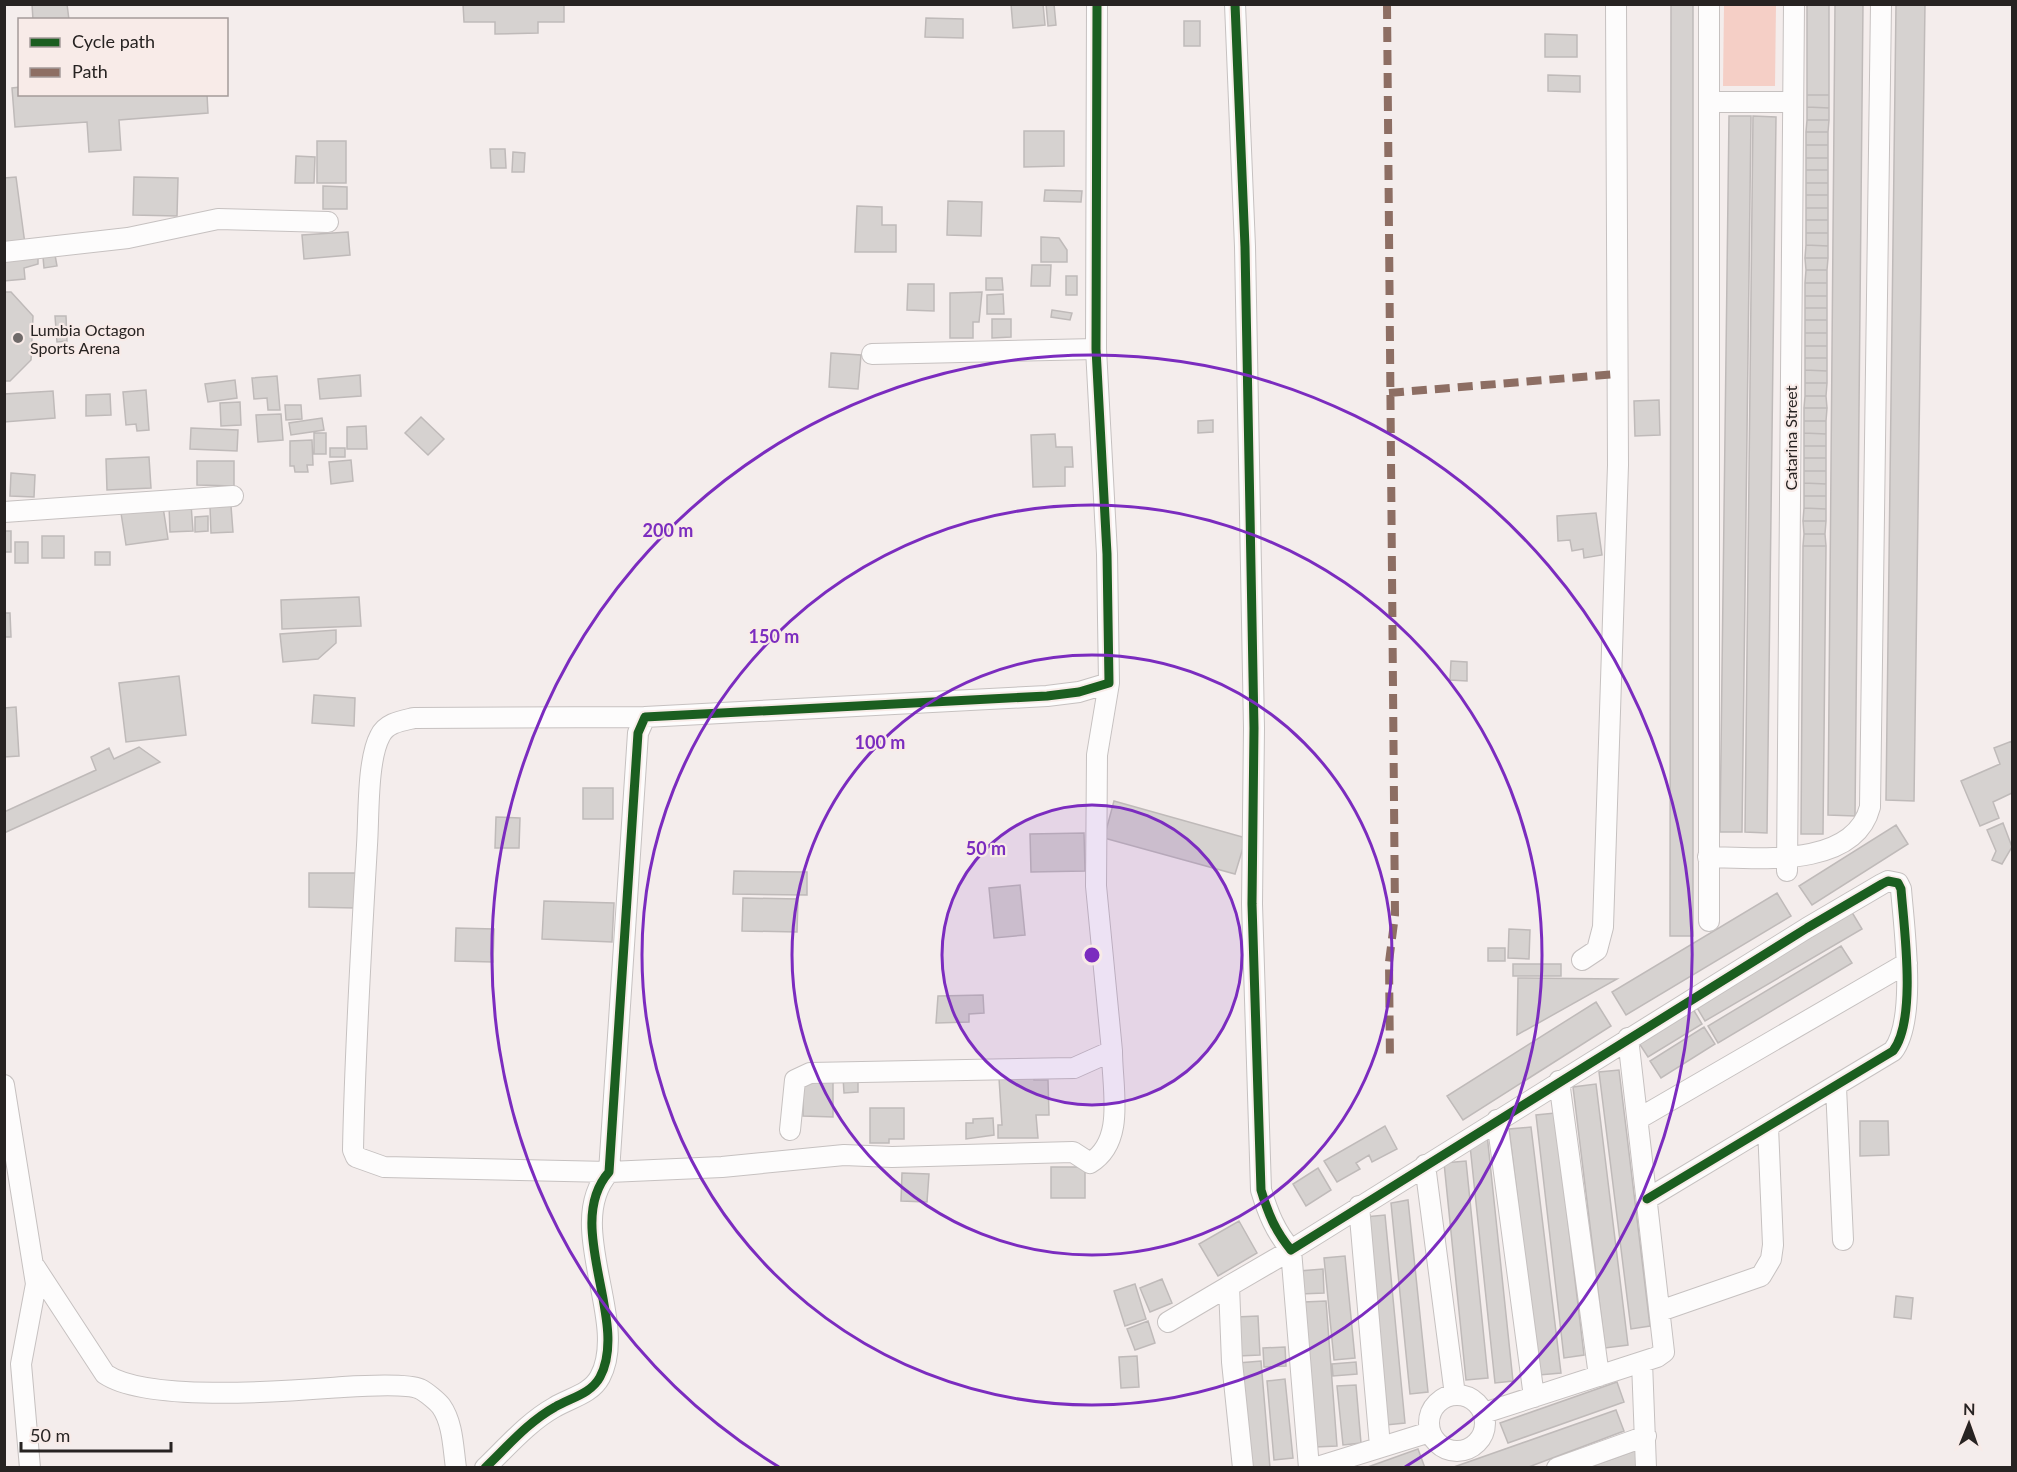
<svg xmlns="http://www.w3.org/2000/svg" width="2017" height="1472" font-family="Lato,sans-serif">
<rect width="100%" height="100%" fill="#f4edec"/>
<path fill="#f5cfc6" d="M1724,5H1776L1775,86H1723Z"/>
<path fill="#d6d2d0" stroke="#bfbab9" stroke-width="1.5" d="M32,4H67L69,20H33Z
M463,4H564V22H538V33L495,34V22H464Z
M1011,4H1043L1045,25L1013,28Z
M1046,4H1054L1056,25L1048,26Z
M1671,4H1693V936H1670Z
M1807,4H1829V95H1807Z
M1835,4H1863L1855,816L1828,815Z
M1896,4H1925L1914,801L1886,800Z
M926,18L963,19V38L925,37Z
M1184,21H1200V46H1184Z
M1545,34L1577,35V57H1545Z
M1548,75L1580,76V92L1548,91Z
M20,87V94H207L208,113L119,120L121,150L89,152L87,122L15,127L12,88Z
M1807,95H1829V108L1807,107Z
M1807,107L1829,108V120H1807Z
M1729,116H1751L1742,832H1720Z
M1753,116L1776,117L1767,833L1745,832Z
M1807,120H1829L1828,132H1806Z
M1024,131H1064V166L1024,167Z
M1806,132H1828V145H1806Z
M317,141H346V183H317Z
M1806,145H1828V158H1806Z
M490,149H505L506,168H491Z
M513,152L525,153L524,172H512Z
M296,156L315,157L314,183H295Z
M1806,158H1828V170H1806Z
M1806,170H1828V183H1806Z
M16,177L25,244L4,246V178Z
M134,177L178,178L177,216L133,215Z
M1806,183H1828V195H1806Z
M323,186L347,187V209H323Z
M1045,190L1082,191L1081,202L1044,201Z
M1806,195H1828V208H1806Z
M948,201L982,202L981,236L947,235Z
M857,206L882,207V225H896V252H855Z
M1806,208H1828V220H1806Z
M1806,220H1828V233H1806Z
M348,232L350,255L304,259L302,235Z
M1806,233H1828V246L1806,245Z
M1041,237L1059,238L1067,250V262H1041Z
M1806,245L1828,246V258H1805Z
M55,255L57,266L44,268L43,257Z
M38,257V264L24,268L25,279L4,281V260Z
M1805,258H1828L1827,270H1806Z
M1032,265H1051L1050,286H1031Z
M1806,270H1827V283H1805Z
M1066,276H1077V295H1066Z
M986,278H1002L1003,290H986Z
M1805,283H1827V296H1805Z
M908,284H934V311L907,310Z
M4,292H11L33,316L31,360L10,381H4Z
M982,292L979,322H973V338H950V293Z
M1003,294L1004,314H987V295Z
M1805,296H1827V308H1805Z
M1805,308H1827V320H1805Z
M1052,310L1072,313L1070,320L1051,317Z
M55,316H66L67,341L57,342Z
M992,319H1011V337L992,338Z
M1805,320H1827V333H1805Z
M1805,333H1827V346H1805Z
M1805,346H1827V358H1805Z
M831,353L861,355L858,389L829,387Z
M1805,358H1827V371L1805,370Z
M1805,370L1827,371V383H1805Z
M360,375L361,396L320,399L318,379Z
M277,376L280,410H268L267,398L254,399L252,378Z
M235,380L237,398L208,402L205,384Z
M1805,383H1827L1826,396H1805Z
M146,390L149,430L137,431L136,424L126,425L123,392Z
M53,391L55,418L4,422V394Z
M110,394L111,415L86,416V395Z
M1805,396H1826L1827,408H1804Z
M1659,400L1660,435L1635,436L1634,401Z
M240,402L241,425L221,426L220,403Z
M285,405H301L302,419L286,420Z
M1804,408H1827L1826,421H1804Z
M281,414L283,440L258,442L256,415Z
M421,417L444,439L428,455L405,433Z
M322,418L324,430L291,435L289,423Z
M1213,420V432L1198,433V421Z
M1804,421H1826V434L1804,433Z
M366,426L367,449H347V427Z
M191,428L238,430L237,451L190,449Z
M314,433H326V454H314Z
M1804,433L1826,434V446H1804Z
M1055,434L1056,447H1072L1073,467H1065V486L1033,487L1031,435Z
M312,440L313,465H307L308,472H295L294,466H290V441Z
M1804,446H1826V458H1804Z
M330,448H345V457H330Z
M149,457L151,488L107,490L106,459Z
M1804,458H1826V471H1804Z
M351,460L353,481L331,484L329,462Z
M197,461H234V486L197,485Z
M1804,471H1826V484L1804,483Z
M11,473L35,475L34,497L10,496Z
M1804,483L1826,484V496H1804Z
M1804,496H1826V509L1804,508Z
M191,504L193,531L170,532L169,505Z
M231,506L233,532L211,533L210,507Z
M163,507L168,539L126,545L121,513Z
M1804,508L1826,509V521H1803Z
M1596,513L1602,555L1584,558L1583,549L1572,551L1570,540L1558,541L1557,516Z
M208,516V531L195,532V517Z
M1803,521H1826L1825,534H1804Z
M4,531H11V552H4Z
M1804,534H1825L1826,546H1803Z
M42,536H64V558H42Z
M15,542H28V563H15Z
M1803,546H1826L1823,834H1801Z
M95,552H110V565H95Z
M359,597L361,626L282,629L281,600Z
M4,613H10L11,637H4Z
M336,630V643L318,659L283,662L280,634Z
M1451,661L1467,662V681L1450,680Z
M179,676L186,735L126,742L119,683Z
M314,695L355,698L354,726L312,723Z
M16,707L19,756L4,757V708Z
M2012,741V793L1993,802L1999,818L1980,826L1961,781L2000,764L1994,748Z
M139,747L160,762L4,833V812L96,770L91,757L109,748L114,759Z
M583,788H613V819H583Z
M1114,801L1246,838L1235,874L1104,838Z
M496,817L520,818L519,848H495Z
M2003,823L2012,847L2002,864L1992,860L1996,851L1987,830Z
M1896,825L1908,844L1812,905L1799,886Z
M1084,833L1085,871L1031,872L1030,834Z
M734,871L807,872V895L733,894Z
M309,873H356L355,908L309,907Z
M1020,885L1025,935L994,938L989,888Z
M1777,893L1791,916L1626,1015L1612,992Z
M743,898L798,899L797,932L742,931Z
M544,901L614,903L612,942L542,939Z
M1850,909L1862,929L1705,1021L1693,1001Z
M456,928L494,929L493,962L455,961Z
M1509,929L1530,930L1529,959L1508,958Z
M1841,946L1852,963L1718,1043L1708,1026Z
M1488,948H1505V961H1488Z
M1513,964H1561V976H1513Z
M1518,978L1617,979L1517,1035Z
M983,995L984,1013L969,1014V1022L936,1023L938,996Z
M1596,1002L1611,1026L1463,1120L1447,1096Z
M1690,1004L1702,1024L1648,1057L1635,1037Z
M1704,1027L1715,1044L1661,1078L1650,1061Z
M1619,1070L1650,1326L1631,1329L1599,1072Z
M1034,1076V1080H1048L1049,1115H1036L1038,1138H998V1125H1002L999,1078Z
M843,1077H858V1092L844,1093Z
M803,1079H833V1117L803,1116Z
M1596,1084L1628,1345L1605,1348L1573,1087Z
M870,1108H904V1139H889V1143H870Z
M1555,1113L1584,1355L1564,1358L1536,1115Z
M993,1118L994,1135L966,1139V1123H973V1119Z
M1860,1121H1888L1889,1155L1860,1156Z
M1385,1126L1397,1149L1372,1162L1369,1155L1356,1163L1360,1169L1337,1182L1324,1161Z
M1531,1127L1561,1373L1539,1375L1509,1129Z
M1487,1134L1513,1381L1495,1383L1469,1136Z
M1466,1161L1488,1378L1466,1380L1444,1163Z
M1051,1167H1085V1198H1051Z
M1318,1168L1331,1190L1306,1206L1293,1184Z
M902,1173L929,1174L927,1202L901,1201Z
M1408,1200L1428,1392L1410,1394L1391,1203Z
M1385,1215L1405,1423L1386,1425L1365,1217Z
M1239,1221L1257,1253L1218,1276L1199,1244Z
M1345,1256L1355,1358L1334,1360L1324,1258Z
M1323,1269L1324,1293L1300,1294L1299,1271Z
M1162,1279L1172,1303L1150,1312L1140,1288Z
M1135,1284L1146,1319L1125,1326L1114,1291Z
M1896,1296L1913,1298L1911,1319L1894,1317Z
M1326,1301L1337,1446L1315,1447L1304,1302Z
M1258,1316L1260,1355L1238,1356L1236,1317Z
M1148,1321L1155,1343L1135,1350L1127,1329Z
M1285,1347L1286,1366L1264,1367L1263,1348Z
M1137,1356L1139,1387L1121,1388L1119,1357Z
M1261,1361L1270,1468H1248L1238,1363Z
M1356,1362L1357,1374L1333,1376L1332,1364Z
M1285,1379L1293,1458L1274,1460L1267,1381Z
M1617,1382L1624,1402L1508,1443L1500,1423Z
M1356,1385L1361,1443L1343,1445L1337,1386Z
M1616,1410L1624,1431L1526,1468H1451Z
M1418,1449L1425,1468H1365Z
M1637,1450V1468H1596L1595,1465Z"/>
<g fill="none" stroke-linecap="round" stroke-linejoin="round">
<g stroke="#c6c1c0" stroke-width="22">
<path id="minor" d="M1235,4L1245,247L1254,728L1252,904L1261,1190C1268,1213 1275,1231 1291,1250L1807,928L1882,884L1888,881L1898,883L1901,889C1904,928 1917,1020 1893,1051L1647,1199
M1709,102H1793
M4,252L128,238L218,219L328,222
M872,354L1096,349
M4,512L233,496
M645,717L414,718C401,721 386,723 380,736C367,760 369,817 367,845C361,947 355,1048 353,1150L356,1157L384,1167L609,1172L722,1167L844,1155L892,1157L1073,1152L1090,1163C1126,1141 1112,1089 1112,1051
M1708,857C1756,858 1854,869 1870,807L1881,4
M1787,871L1794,4
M1709,921V4
M1582,960L1597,950L1603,927L1618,465L1616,4
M1559,1081L1599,1376
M4,1085L36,1284L21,1364L30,1468
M1836,1087L1843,1240
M1638,1119L1907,963
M1497,1120L1534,1397
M790,1130L795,1080L810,1073L1074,1068L1112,1051L1096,886L1097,755L1109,683
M1425,1165L1455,1395
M1359,1206L1380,1446
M35,1267L105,1374C148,1403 288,1391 343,1387C359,1386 407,1383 420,1389C426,1392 437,1401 441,1406C453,1423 453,1447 456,1468
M1660,1311L1761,1276L1771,1259L1773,1245L1768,1127
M1168,1322L1229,1286
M1642,1362L1646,1468
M1429 1423a28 28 0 1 1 56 0a28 28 0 1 1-56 0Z
M1484,1413L1657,1357L1664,1352L1628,1038
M485,1468C507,1447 528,1422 555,1407C570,1398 591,1394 600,1377C630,1321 562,1225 609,1172L638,733L645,717L1047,696L1079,692L1109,683L1107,554L1096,349L1097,4
M1243,1468L1232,1362L1229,1286L1291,1250L1309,1468
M1314,1468L1430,1432
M1557,1468L1646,1436"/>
</g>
<use href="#minor" stroke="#fdfcfc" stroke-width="20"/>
<path stroke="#8d6e63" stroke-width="8" stroke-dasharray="15 8" stroke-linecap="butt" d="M1387,4L1395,915L1389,962L1390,1061
M1389,393L1617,374"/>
<g stroke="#f8ebe8" stroke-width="13">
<path id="cycleway" d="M1235,4L1245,247L1254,728L1252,904L1261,1190C1268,1213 1275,1231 1291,1250L1807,928L1882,884L1888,881L1898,883L1901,889C1904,928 1917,1020 1893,1051L1647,1199
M485,1468C507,1447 528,1422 555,1407C570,1398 591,1394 600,1377C630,1321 562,1225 609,1172L638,733L645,717L1047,696L1079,692L1109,683L1107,554L1096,349L1097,4"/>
</g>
<use href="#cycleway" stroke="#1b5e20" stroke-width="9"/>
</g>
<circle cx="1092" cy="955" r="150" fill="#7b2cbf" fill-opacity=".12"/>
<g fill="none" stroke="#7b2cbf" stroke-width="3">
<circle cx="1092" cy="955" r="150"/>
<circle cx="1092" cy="955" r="300"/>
<circle cx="1092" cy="955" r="450"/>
<path d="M779 1467A600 600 0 1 1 1405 1467"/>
</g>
<circle fill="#6f6a69" stroke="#f8ebe8" stroke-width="2" cx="18" cy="338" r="6"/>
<g text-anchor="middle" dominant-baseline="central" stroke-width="4.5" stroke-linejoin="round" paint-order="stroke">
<g font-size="16" fill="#272322" stroke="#f8ebe8" text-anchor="start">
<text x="30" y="329">Lumbia Octagon<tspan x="30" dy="18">Sports Arena</tspan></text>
</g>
<g font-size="16" fill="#272322" stroke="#f8ebe8">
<text transform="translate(1790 438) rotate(-90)">Catarina Street</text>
</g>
</g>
<circle cx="1092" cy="955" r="9" fill="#7b2cbf" stroke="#f8ebe8" stroke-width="3"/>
<g font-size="18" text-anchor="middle" font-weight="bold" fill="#7b2cbf" stroke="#f8ebe8" stroke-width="4.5" stroke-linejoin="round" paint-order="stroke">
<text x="668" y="537">200 m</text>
<text x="774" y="643">150 m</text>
<text x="880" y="749">100 m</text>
<text x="986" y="855">50 m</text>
</g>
<rect width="2017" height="1472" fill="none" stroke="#272322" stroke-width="12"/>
<rect x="18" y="18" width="210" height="78" fill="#f8ebe8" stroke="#a49b99" stroke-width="1.5"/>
<rect x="30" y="38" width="30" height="9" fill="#1b5e20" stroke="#a49b99" stroke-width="1.5"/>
<text x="72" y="48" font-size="18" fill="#272322">Cycle path</text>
<rect x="30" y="68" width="30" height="9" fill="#8d6e63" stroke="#a49b99" stroke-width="1.5"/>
<text x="72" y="78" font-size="18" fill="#272322">Path</text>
<g transform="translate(1969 1424) rotate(1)" stroke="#f8ebe8" stroke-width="4.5" paint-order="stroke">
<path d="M0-4.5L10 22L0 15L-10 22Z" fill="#272322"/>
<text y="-9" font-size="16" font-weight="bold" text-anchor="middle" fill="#272322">N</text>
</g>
<path d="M21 1442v9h150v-9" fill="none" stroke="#272322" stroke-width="3"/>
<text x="30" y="1442" font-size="18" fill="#272322" stroke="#f8ebe8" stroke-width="4.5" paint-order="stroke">50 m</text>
</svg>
